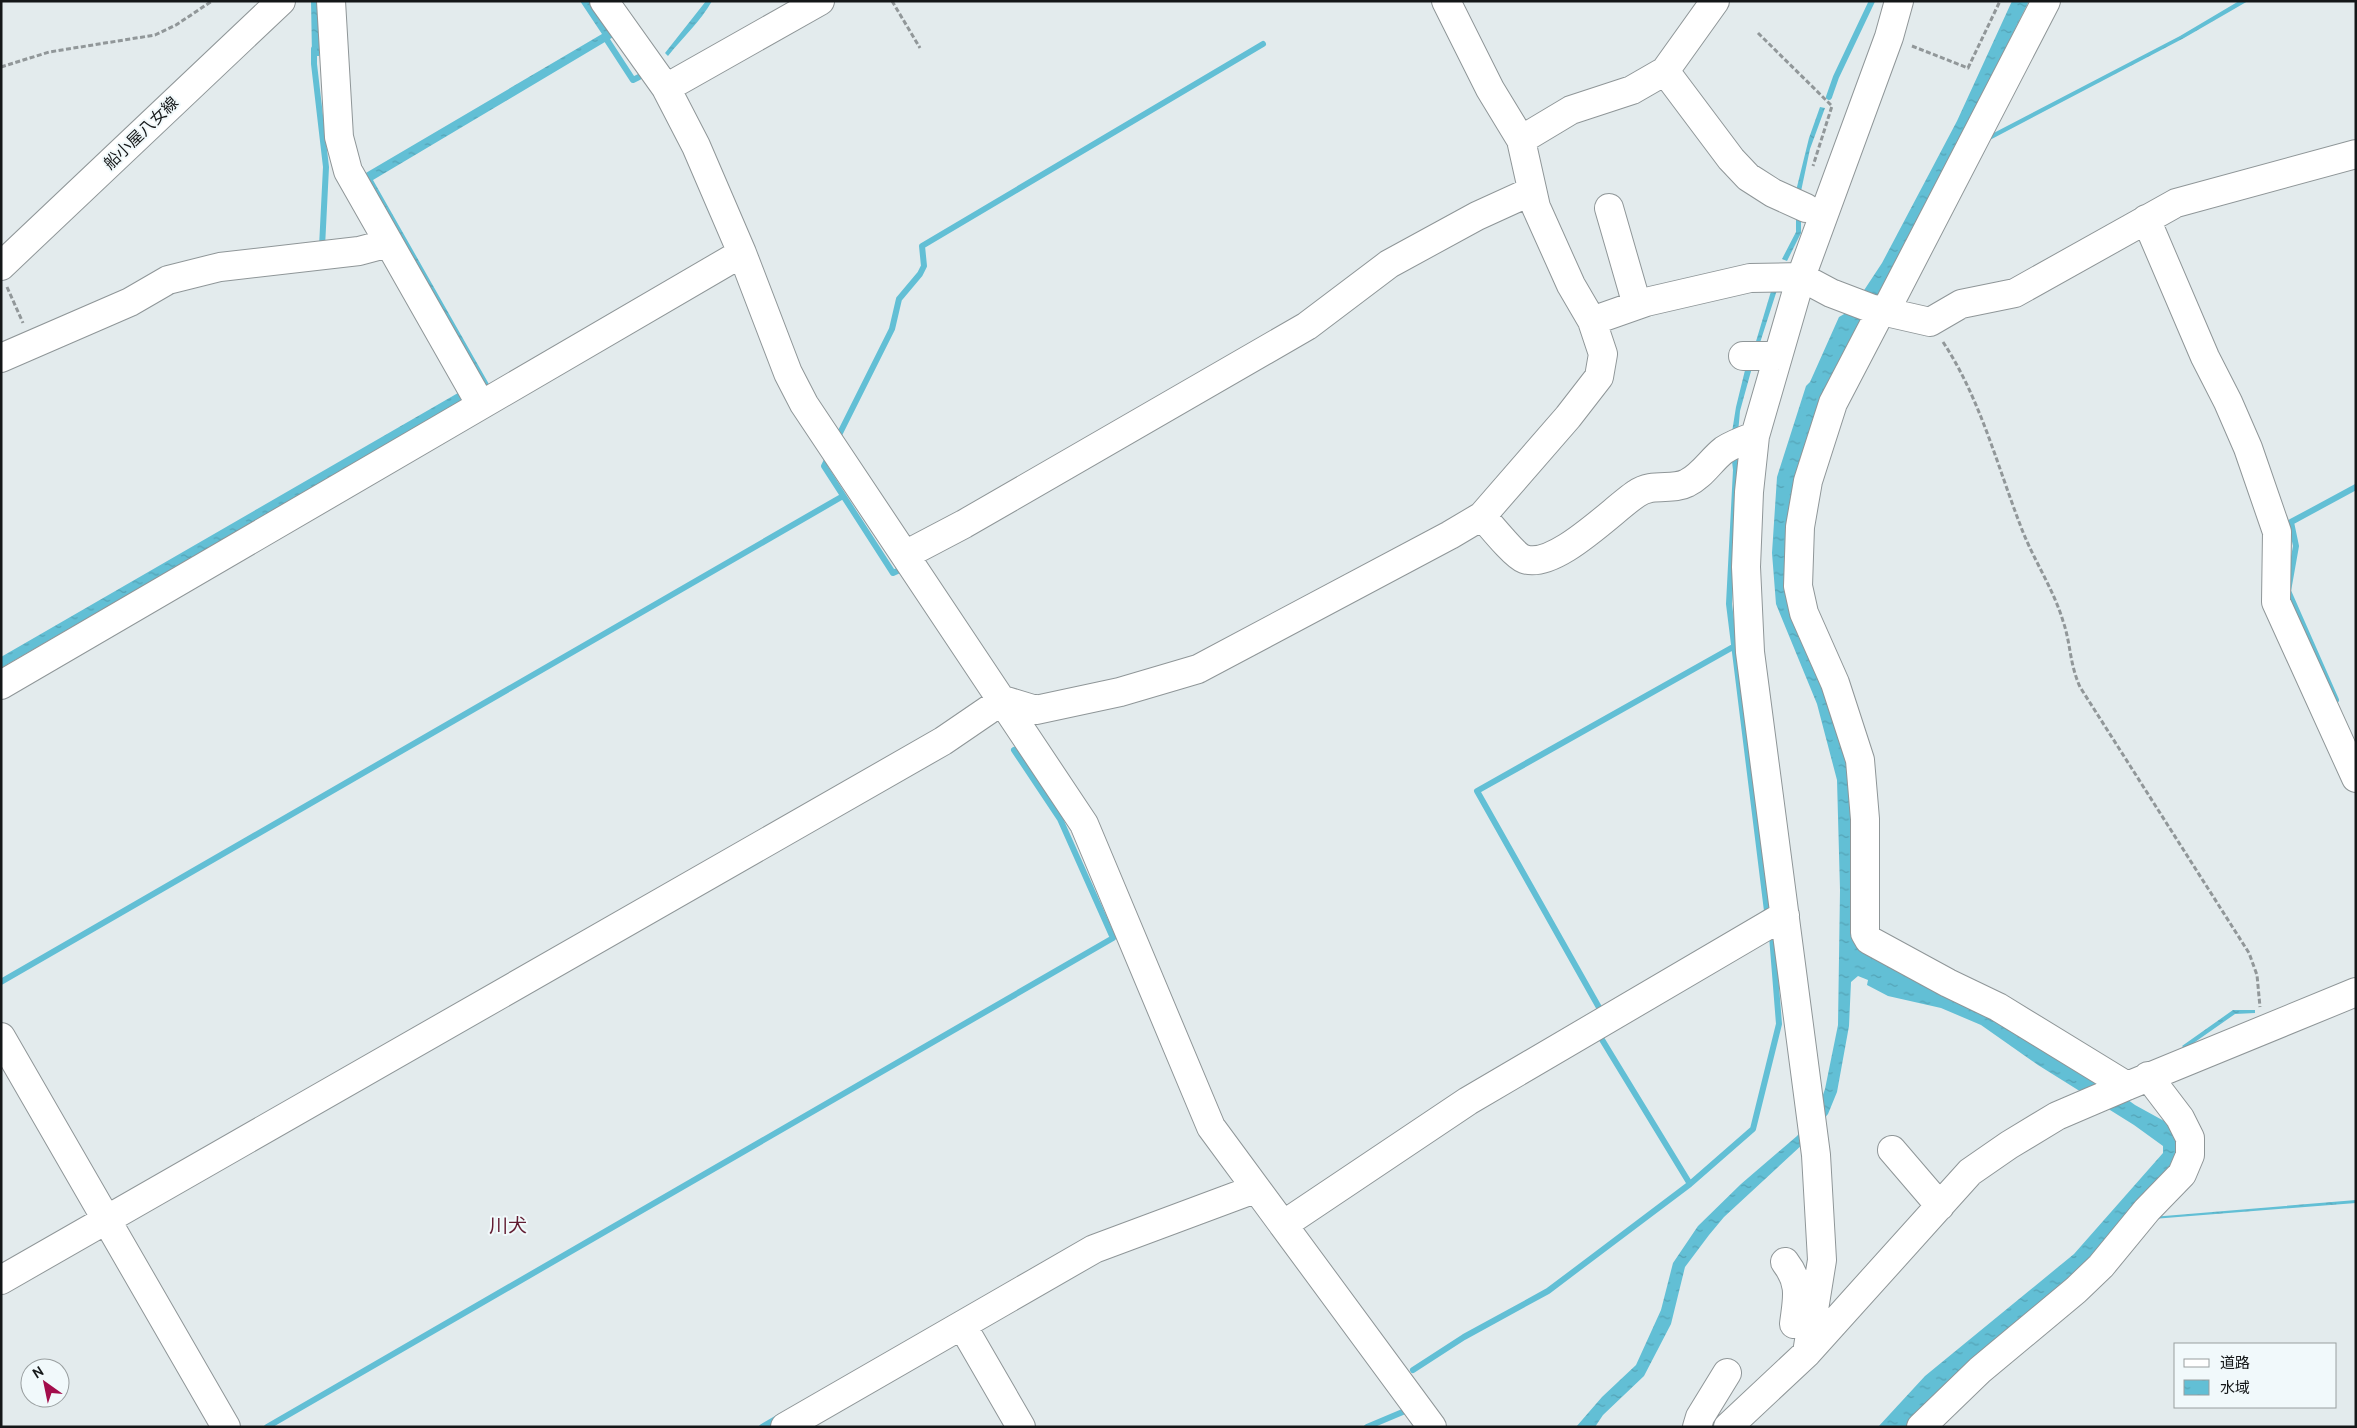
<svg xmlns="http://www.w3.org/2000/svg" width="2357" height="1428" font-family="Cabin,'Noto Sans JP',sans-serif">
<defs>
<pattern id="water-ripples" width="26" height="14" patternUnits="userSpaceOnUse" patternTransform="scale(1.25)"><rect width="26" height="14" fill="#62bfd5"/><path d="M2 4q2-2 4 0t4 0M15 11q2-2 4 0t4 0" fill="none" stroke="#54a3b6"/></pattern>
</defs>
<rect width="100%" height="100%" fill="#e3ebed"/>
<path fill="url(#water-ripples)" d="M311,1H319V56H312Z
M580,1H590L615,36L373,180L490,386L1,668V657L477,382L359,177L602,34Z
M706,1H712C701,21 682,38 668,56L665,53Z
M2012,1H2029L1891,279L1855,330L1827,391L1789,573L1847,751L1869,956L1879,960L1882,957L2091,1073L2135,1105L2175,1127L2181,1160L2098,1256L1931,1398L1906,1427H1878L1925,1376L2074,1254L2163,1153V1146L2134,1125L2038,1065L1981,1025L1941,1008L1888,996L1867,985L1868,980L1858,976L1851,982L1849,1026L1837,1092L1828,1114L1804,1143L1724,1217L1709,1235L1685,1267L1671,1324L1644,1376L1603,1415L1595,1427H1576L1602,1397L1636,1365L1661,1310L1673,1263L1698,1226L1741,1184L1797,1136L1818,1109L1825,1089L1838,1025L1840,890L1837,780L1817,704L1776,604L1772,553L1777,477L1806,386L1810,382L1839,317L1851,310L1882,263L1957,121Z
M2239,1H2248L2184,38L1986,142V137L2180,36Z
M1820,107L1825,108L1810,149L1800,196L1795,195L1809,138Z
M1796,213H1801V233L1787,261L1782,259L1796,232Z
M1772,288L1777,290L1758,349L1754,348Z
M1747,362L1753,364L1740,411L1738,433L1732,432L1736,407Z
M2233,1010H2255V1013L2235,1014L2185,1049L2182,1046Z
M2356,1200V1203L2153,1219L2152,1217Z"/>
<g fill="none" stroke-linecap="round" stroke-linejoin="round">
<path stroke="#62bfd5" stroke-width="6" d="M605,37L633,80L639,77
M314,49V64L326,167L322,247
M1829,97L1836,77L1872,1
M836,441L892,329L899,299L920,274L924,266L922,246L1263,44
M1734,452L1736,470L1729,604L1767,911L1761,916
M830,454L824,466L893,573L904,568
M2336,700L2288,591L2296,546L2291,522L2356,487
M1,982L843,496
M1601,1011L1477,791L1733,647
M1601,1038L1690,1184
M1413,1370L1464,1337L1548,1291L1690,1184L1753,1129L1779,1024L1772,936
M267,1427L1113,938L1060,819L1014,750
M762,1427L779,1417
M1367,1427L1405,1411"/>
<g stroke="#8f9698" stroke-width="30">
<path id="minor" d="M331,1L339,137L348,171L481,405
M604,1L666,88L696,146L742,253L788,373L804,404L1084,824L1211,1127L1432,1427
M1665,71L1731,159L1748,177L1773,193L1806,208
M666,88L820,1
M1521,140L1571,110L1632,90L1665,71L1715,1
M1609,208L1637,305
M2146,219L2205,357L2228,402L2248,448L2277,532L2276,602L2356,778
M1881,311L1833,403L1808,481L1800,527L1798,586L1804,613L1835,683L1860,760L1865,819V933L1869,940L1948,983L1998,1007L2127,1086
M1885,312L2046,1
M1592,321L1646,302L1750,278L1801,277L1831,293L1873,309L1930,322L1961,304L2015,293L2176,203L2356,154
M1743,356H1778
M1,358L130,302L168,280L220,267L359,251L389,243
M1482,516C1490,525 1515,556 1524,559C1555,570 1612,510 1636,494C1653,482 1672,491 1687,483C1702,476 1711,460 1724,450C1733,444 1744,440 1755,436
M905,555L964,524L1307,326L1389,264L1477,216L1532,191
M1,685L742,253
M1003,700L1036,710L1120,692L1198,669L1450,535L1482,516L1568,417L1599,377L1603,354L1592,321L1571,285L1536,207L1521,140L1490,89L1446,1
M1,1037L226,1427
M1892,1150L1940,1206
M1283,1225L1468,1101L1785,915
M1785,1262C1802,1284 1797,1299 1794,1324
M1,1280L943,741L1003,700
M962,1325L1021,1427
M1807,1353L1822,1260L1816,1155L1750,652L1746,567L1749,492L1755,436L1801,277L1889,37L1899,1
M785,1427L1094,1249L1255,1189
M1697,1427L1700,1417L1727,1373
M1728,1427L1807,1353L1970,1172L2009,1145L2057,1116L2127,1086L2356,992
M1921,1427L1980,1370L2076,1290L2101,1266L2147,1210L2182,1174L2190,1155V1138L2180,1118L2148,1076"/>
</g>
<g stroke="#8f9698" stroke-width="30">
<path id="major" d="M1,266L281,1"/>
</g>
<path stroke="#919799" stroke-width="3" stroke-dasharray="5 2.5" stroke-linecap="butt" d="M892,1L920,48
M1758,33L1832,106L1813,166
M1912,46L1968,68L2000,1
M1,67L49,52L155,35L176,25L212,1
M7,287L23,323
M1943,342C1980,398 1997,465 2021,527C2033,559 2053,588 2063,621C2071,644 2069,662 2080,687L2249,953L2257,975L2260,1007"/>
<use href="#minor" stroke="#fff" stroke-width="28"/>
<use href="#major" stroke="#fff" stroke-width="28"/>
</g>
<g text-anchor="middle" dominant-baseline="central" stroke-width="4" stroke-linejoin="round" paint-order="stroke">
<g font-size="16" fill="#141718" stroke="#f1f9fb">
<text transform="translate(141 133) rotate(-44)">船小屋八女線</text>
</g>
<g font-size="19" fill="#611c31" stroke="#f1f9fb">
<text x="508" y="1225">川犬</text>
</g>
</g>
<rect width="2357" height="1428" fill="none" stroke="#141718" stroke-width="5"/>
<rect x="2174" y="1343" width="162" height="65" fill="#f1f9fb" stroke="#999fa0"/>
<rect x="2184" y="1359" width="25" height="8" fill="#ffffff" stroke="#999fa0"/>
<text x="2220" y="1368" font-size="15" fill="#141718">道路</text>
<rect x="2184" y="1380" width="25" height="15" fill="url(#water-ripples)" stroke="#999fa0"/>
<text x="2220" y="1393" font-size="15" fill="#141718">水域</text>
<g transform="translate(45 1383) rotate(327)"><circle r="24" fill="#f1f9fb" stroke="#999fa0"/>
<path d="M0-4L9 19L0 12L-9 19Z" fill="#a30d4b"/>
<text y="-8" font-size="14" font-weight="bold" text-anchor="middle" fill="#141718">N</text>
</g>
</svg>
